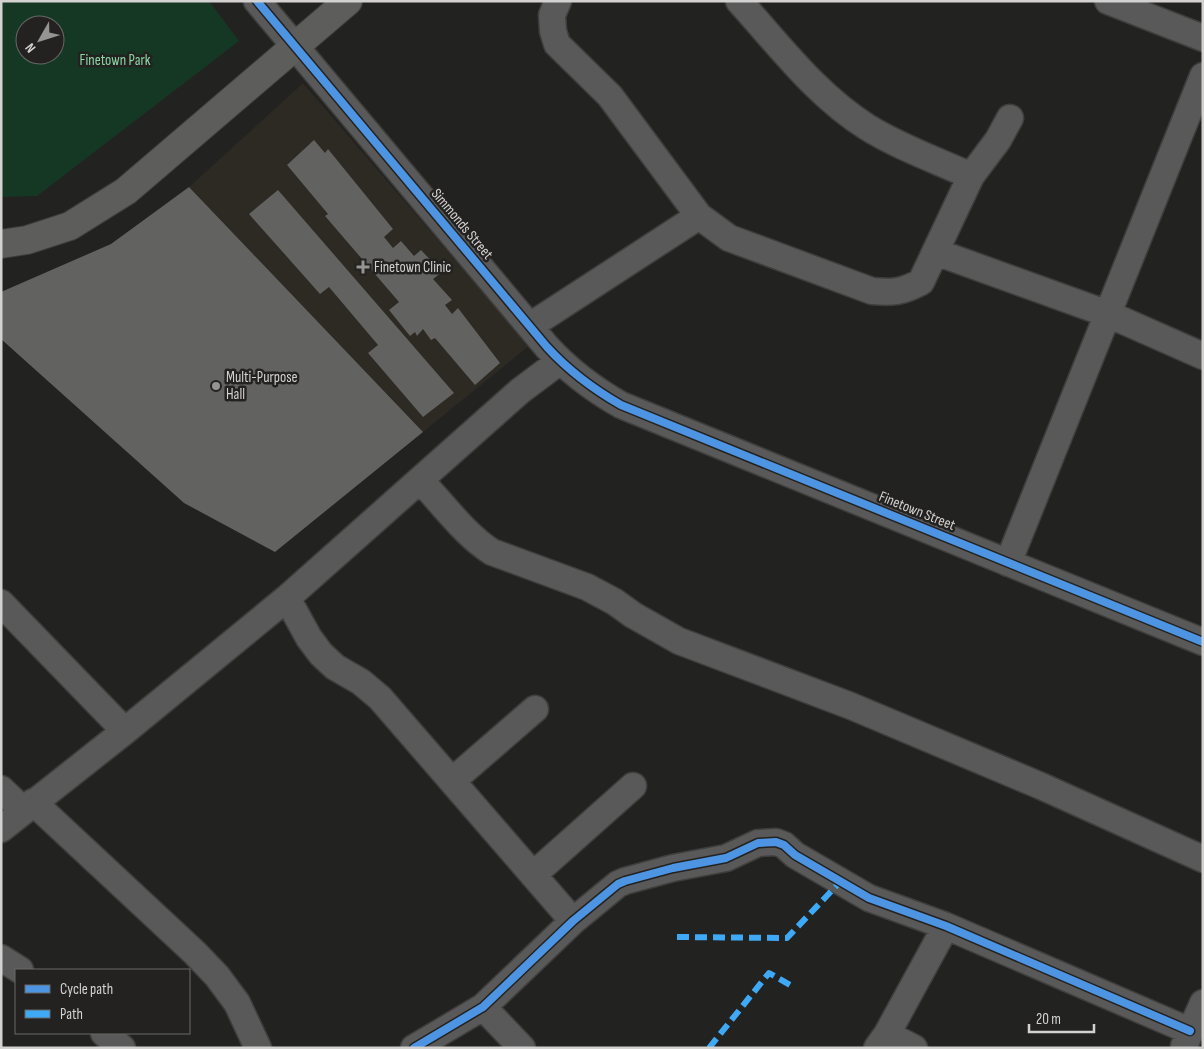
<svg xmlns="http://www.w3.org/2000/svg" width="1204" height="1049" font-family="'Sofia Sans Condensed',sans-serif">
<rect width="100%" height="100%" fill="#222221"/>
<path fill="#2d2923" d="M303,83L529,346L423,432L189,187Z"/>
<path fill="#153824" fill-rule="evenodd" d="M1,1H209L239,41L37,196L1,197ZM25,25H55V55H25Z"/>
<path fill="#626261" d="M314,140L325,153L328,149L393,229L384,237L393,248L401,241L414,256L421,250L442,272L433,279L452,300L445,305L452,314L458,308L500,363L475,385L435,338L431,340L423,329L417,336L415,332L410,336L389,310L399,302L325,216L328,214L287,165Z
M189,187L423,432L275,552L184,503L1,339V292L111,244Z
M278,190L454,393L423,417L368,353L378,345L329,287L320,294L249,214Z"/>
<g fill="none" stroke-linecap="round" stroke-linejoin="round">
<g stroke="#3e3e3d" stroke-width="29">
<path id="street" d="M257,1L547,347C568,370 593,389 621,405L1203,642
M558,1L552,15L553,31L557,44L610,96L699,216
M1108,1L1203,38
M971,176L998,140L1010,118
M936,252L1108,314L1203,356
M530,326L699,216L729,238L872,291C893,293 902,292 921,282L971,176C936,160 899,147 867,127C816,95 779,45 739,1
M420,480C442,503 465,535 492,552L587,587L615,602L633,615L679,641L851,706L1041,786L1203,859
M1008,563L1203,76
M287,598L309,638L321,654L335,667L361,682L380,698L573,921
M1,603L125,731
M452,781L535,709
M1,789L23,810
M33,802L195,953L217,976L237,1003L258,1048
M1,829L125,731L287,598L520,391L560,361
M533,875L633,786
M1,958L20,970
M483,1007L522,1048
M104,1033L122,1048
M887,1034L914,1048
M1184,1046L1203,1003
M414,1048L483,1007L573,921L618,884L625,881L673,868L726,858L758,843L776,842L784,845L795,855L869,898L946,926L1190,1031
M877,1048L887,1034L946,926"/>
</g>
<g stroke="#3e3e3d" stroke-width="30">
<path id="secondary" d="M1,244L27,240L70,226L126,191L348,1"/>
</g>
<use href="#street" stroke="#595959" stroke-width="26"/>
<use href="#secondary" stroke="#5d5d5c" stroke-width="28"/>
<path stroke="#3fa9f5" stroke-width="6" stroke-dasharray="12 6" stroke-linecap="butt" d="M677,937L787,938L840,882
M709,1048L769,973L792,986"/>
<g stroke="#232220" stroke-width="11">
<path id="cycleway" d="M257,1L547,347C568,370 593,389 621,405L1203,642
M414,1048L483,1007L573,921L618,884L625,881L673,868L726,858L758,843L776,842L784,845L795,855L869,898L946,926L1190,1031"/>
</g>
<use href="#cycleway" stroke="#4d94e3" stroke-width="8"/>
</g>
<g fill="#959493" stroke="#232220" stroke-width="2">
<path d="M360.5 259.5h5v5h5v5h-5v5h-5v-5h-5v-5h5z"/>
<circle cx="216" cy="386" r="5"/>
</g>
<g text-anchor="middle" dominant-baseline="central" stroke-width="5" stroke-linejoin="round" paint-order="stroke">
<g font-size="15" fill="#8ad8a5" stroke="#232220">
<text x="115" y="60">Finetown Park</text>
</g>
<g font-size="15" fill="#d3d2d1" stroke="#232220">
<text transform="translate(462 224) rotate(50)">Simmonds Street</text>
<text transform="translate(917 511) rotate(22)">Finetown Street</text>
</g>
<g font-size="15" fill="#d3d2d1" stroke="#232220" text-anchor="start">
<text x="374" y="267">Finetown Clinic</text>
<text x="226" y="377">Multi-Purpose<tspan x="226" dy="17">Hall</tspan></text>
</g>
</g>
<rect width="1204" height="1049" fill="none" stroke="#d3d2d1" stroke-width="5"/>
<rect x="15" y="969" width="175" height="65" fill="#232220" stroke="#696867"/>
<rect x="25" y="985" width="25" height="8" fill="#4d94e3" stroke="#696867"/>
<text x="60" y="994" font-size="15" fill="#d3d2d1">Cycle path</text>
<rect x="25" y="1010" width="25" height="8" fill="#3fa9f5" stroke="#696867"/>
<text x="60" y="1019" font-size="15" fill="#d3d2d1">Path</text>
<g transform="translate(40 40) rotate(231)"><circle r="24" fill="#232220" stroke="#696867"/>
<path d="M0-4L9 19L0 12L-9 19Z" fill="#959493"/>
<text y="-8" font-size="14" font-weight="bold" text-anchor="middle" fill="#d3d2d1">N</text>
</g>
<path d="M1029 1024v8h65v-8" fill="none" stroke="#d3d2d1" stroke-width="2.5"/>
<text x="1036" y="1024" font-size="15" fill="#d3d2d1" stroke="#232220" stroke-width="4" paint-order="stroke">20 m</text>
</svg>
